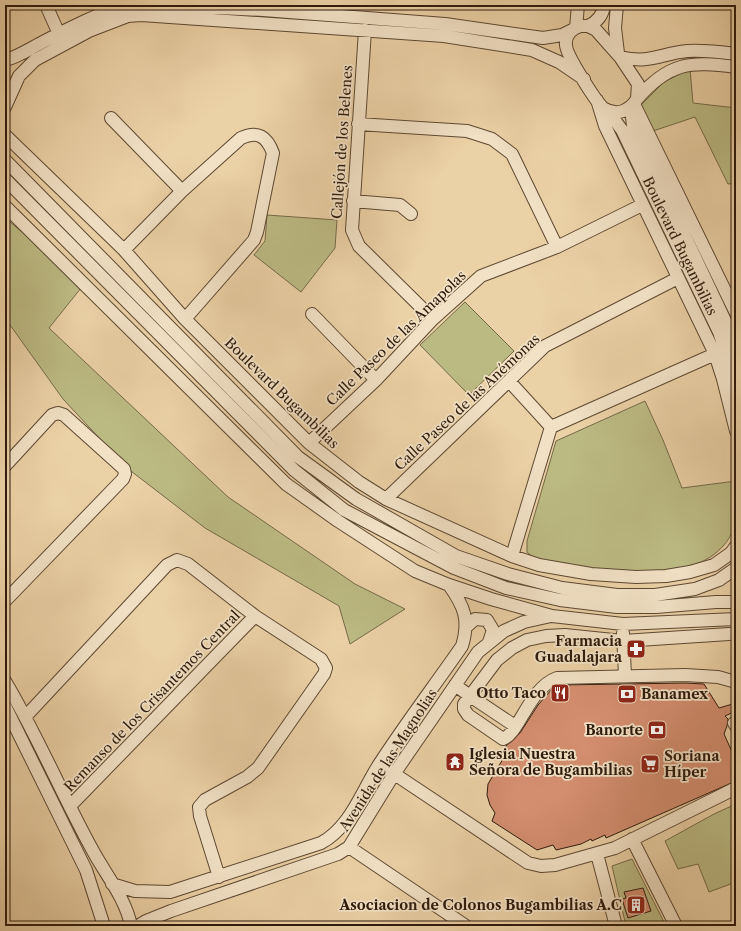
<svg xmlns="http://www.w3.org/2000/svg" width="741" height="931" font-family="'Libre Caslon Text',serif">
<rect width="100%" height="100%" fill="#ebd1a6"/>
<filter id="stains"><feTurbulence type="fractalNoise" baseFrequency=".005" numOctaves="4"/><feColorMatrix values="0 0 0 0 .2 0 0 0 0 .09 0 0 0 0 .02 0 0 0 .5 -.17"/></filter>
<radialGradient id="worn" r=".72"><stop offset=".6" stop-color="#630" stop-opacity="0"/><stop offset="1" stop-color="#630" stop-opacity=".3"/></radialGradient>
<path fill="#bcba83" stroke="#756a48" d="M690,69L693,103L736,108V183L728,184L695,117L653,131L641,105L664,82Z
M267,215L337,220L335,248L301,292L254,255L265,241Z
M5,218L85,283L49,328L228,497L355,584L405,609L350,644L339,606L205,528L127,468L63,399L5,318Z
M465,302L514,351L469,395L420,345Z
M645,401L663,440L682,488L736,481C736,503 740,527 724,545C692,583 620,572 576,566C561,564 537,564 527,552V541L556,441Z
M736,804V882L709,892L698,864L678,869L665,841L714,814Z
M632,859L666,926H626L612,866Z"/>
<path fill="#d38d6f" stroke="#2e1a0c" d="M685,683L704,684L719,708L736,703V711L725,716L728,719L727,726L724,734L733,754L736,755V781L606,838L605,835L592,841L591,839L581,844L556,850L553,845L537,850L492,821L495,813L490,805L487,795L488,784L503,759L500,756L506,746L520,733L538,705L552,689L559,685Z
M643,888L651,911L628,918L622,899L626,898L624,892Z"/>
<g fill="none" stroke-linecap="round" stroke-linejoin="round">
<g stroke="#5d4832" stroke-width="14">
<path id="minor" d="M46,5L59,34
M155,5L263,10L445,24L543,38L562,35L572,30
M617,5L615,28L618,53
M580,26H588L596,30L620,57L638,84L637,99C629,112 616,116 603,108C595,100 566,55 566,45C565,36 571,29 580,26Z
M588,26C597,22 603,15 604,5
M576,28L578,5
M365,30L352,230L359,246L433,319
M620,57C651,64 659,54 687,51C703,50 720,52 736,54
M5,60C18,57 29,49 41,43C68,29 98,13 128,5
M637,99C669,62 690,61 736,67
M597,100L605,126L715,354L723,379L736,431
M634,104L736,313
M5,107L19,76L35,60L89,31L128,16L141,15L444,36L532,50L559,62L584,79
M631,107L633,126L728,327L736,349
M607,110L622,130L719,332L736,384
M111,118L182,191
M358,124L467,131L492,139L512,154L557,247
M5,135L124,250L185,319L309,443L359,482L386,499L512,556L539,565L591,574L636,577L666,576L690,572L714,565L731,553L736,546
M5,160L298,457L356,499L456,556L508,574L562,588L617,595H655L695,589L719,580L736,568
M5,179L294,470L344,510L454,568L506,588L560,600L617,607H656L716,602H736
M353,201L400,205L411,214
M5,206L286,484L338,521L415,571L449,585L491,599L552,616L623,624L736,619
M124,250L182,191L241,138C258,130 267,137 273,153L257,232L254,240L185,319
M312,314L376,380
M509,381L551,427
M309,443L376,380L433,319L481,276L557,247L642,205
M5,466L52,415L58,413L64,415L124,469L125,474L123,479L5,601
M386,499L545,346L678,278
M512,556L551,427L715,354
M466,627L475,619L487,620L493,630L489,642
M623,633L625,676
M5,681C38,736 62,795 93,851C106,875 126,899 131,926
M455,685L470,696L497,660L512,648L527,640L546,636L565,635L623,641L729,634
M5,706L86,870L104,926
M26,716L167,565L177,560L188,564L255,616L321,659L326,668L324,674L258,768L247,777L205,800L199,807L200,816L219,877
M734,723L736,726
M515,726L470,696L464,704V709L468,715L503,739C519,734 529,688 557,678L685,675L718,677L736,682
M387,769L528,863L541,866L555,865L615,848L736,788
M70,806L255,616
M632,839L676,926
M349,847L466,926
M597,854L616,926
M112,884L135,891L170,892L321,843C351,827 362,790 380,763C406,723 435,685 462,646C470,620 464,606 449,585
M138,926L146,921L171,911L338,854L349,847L394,774L478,652L504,631L524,622L551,616"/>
</g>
<use href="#minor" stroke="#f2e1c5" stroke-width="12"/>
</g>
<defs>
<g id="pharmacy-square" transform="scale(1)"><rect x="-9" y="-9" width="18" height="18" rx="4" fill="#8f2418" stroke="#f2e1c5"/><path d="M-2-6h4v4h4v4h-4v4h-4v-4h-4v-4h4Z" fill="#fff"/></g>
<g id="restaurant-square" transform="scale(1)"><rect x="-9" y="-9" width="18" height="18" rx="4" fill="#8f2418" stroke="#f2e1c5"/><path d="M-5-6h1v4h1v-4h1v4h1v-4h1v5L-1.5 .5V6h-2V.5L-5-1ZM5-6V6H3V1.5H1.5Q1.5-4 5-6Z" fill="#fff"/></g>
<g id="bank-square" transform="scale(1)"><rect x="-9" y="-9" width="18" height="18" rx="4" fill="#8f2418" stroke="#f2e1c5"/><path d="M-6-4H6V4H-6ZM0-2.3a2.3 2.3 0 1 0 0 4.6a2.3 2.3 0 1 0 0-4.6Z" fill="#fff"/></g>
<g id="temple-square" transform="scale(1)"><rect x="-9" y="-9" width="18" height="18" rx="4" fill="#8f2418" stroke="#f2e1c5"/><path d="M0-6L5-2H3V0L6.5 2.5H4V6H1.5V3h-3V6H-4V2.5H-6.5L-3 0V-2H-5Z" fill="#fff"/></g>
<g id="supermarket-square" transform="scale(1)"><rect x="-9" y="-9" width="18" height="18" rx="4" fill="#8f2418" stroke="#f2e1c5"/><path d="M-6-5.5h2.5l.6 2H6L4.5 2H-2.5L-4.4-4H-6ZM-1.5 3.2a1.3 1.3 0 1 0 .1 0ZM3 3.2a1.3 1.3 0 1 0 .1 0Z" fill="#fff"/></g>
<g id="building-square" transform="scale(1)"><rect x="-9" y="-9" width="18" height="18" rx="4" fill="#8f2418" stroke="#f2e1c5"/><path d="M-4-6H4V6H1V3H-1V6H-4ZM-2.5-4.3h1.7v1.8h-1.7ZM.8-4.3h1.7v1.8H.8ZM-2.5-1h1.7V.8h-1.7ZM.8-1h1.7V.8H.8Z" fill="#fff"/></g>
</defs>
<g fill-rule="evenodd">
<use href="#pharmacy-square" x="636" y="649"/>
<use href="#restaurant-square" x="560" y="693"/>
<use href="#bank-square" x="627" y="694"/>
<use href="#bank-square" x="657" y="730"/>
<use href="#temple-square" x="455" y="762"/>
<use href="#supermarket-square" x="650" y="764"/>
<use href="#building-square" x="636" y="905"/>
</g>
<g text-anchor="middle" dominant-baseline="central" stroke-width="3.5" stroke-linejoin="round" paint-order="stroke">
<g font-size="14" fill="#2e1a0c" stroke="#f2e1c5">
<text transform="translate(342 142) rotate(-86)">Callejón de los Belenes</text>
<text transform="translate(680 246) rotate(64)">Boulevard Bugambilias</text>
<text transform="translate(396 338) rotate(-44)">Calle Paseo de las Amapolas</text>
<text transform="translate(282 393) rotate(44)">Boulevard Bugambilias</text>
<text transform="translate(467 402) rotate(-43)">Calle Paseo de las Anémonas</text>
<text transform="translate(152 701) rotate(-46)">Remanso de los Crisantemos Central</text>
<text transform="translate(388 760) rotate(-57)">Avenida de las Magnolias</text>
</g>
<g font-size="14" font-weight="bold" fill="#2e1a0c" stroke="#f2e1c5" text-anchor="end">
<text x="622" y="641">Farmacia<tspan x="622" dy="16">Guadalajara</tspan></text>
<text x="546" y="693">Otto Taco</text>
<text x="641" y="694" text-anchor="start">Banamex</text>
<text x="643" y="730">Banorte</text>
<text x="469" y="754" text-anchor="start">Iglesia Nuestra<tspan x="469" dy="16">Señora de Bugambilias</tspan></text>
<text x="664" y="756" text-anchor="start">Soriana<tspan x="664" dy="16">Híper</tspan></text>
<text x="622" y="905">Asociacion de Colonos Bugambilias A.C</text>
</g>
</g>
<rect width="741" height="931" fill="none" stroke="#ebd1a6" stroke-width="20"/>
<rect x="6" y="6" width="729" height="919" fill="none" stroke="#2e1a0c" stroke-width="2"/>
<rect x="10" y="10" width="721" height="911" fill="none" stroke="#2e1a0c"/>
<rect width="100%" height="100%" filter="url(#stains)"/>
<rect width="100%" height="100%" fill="url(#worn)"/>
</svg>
